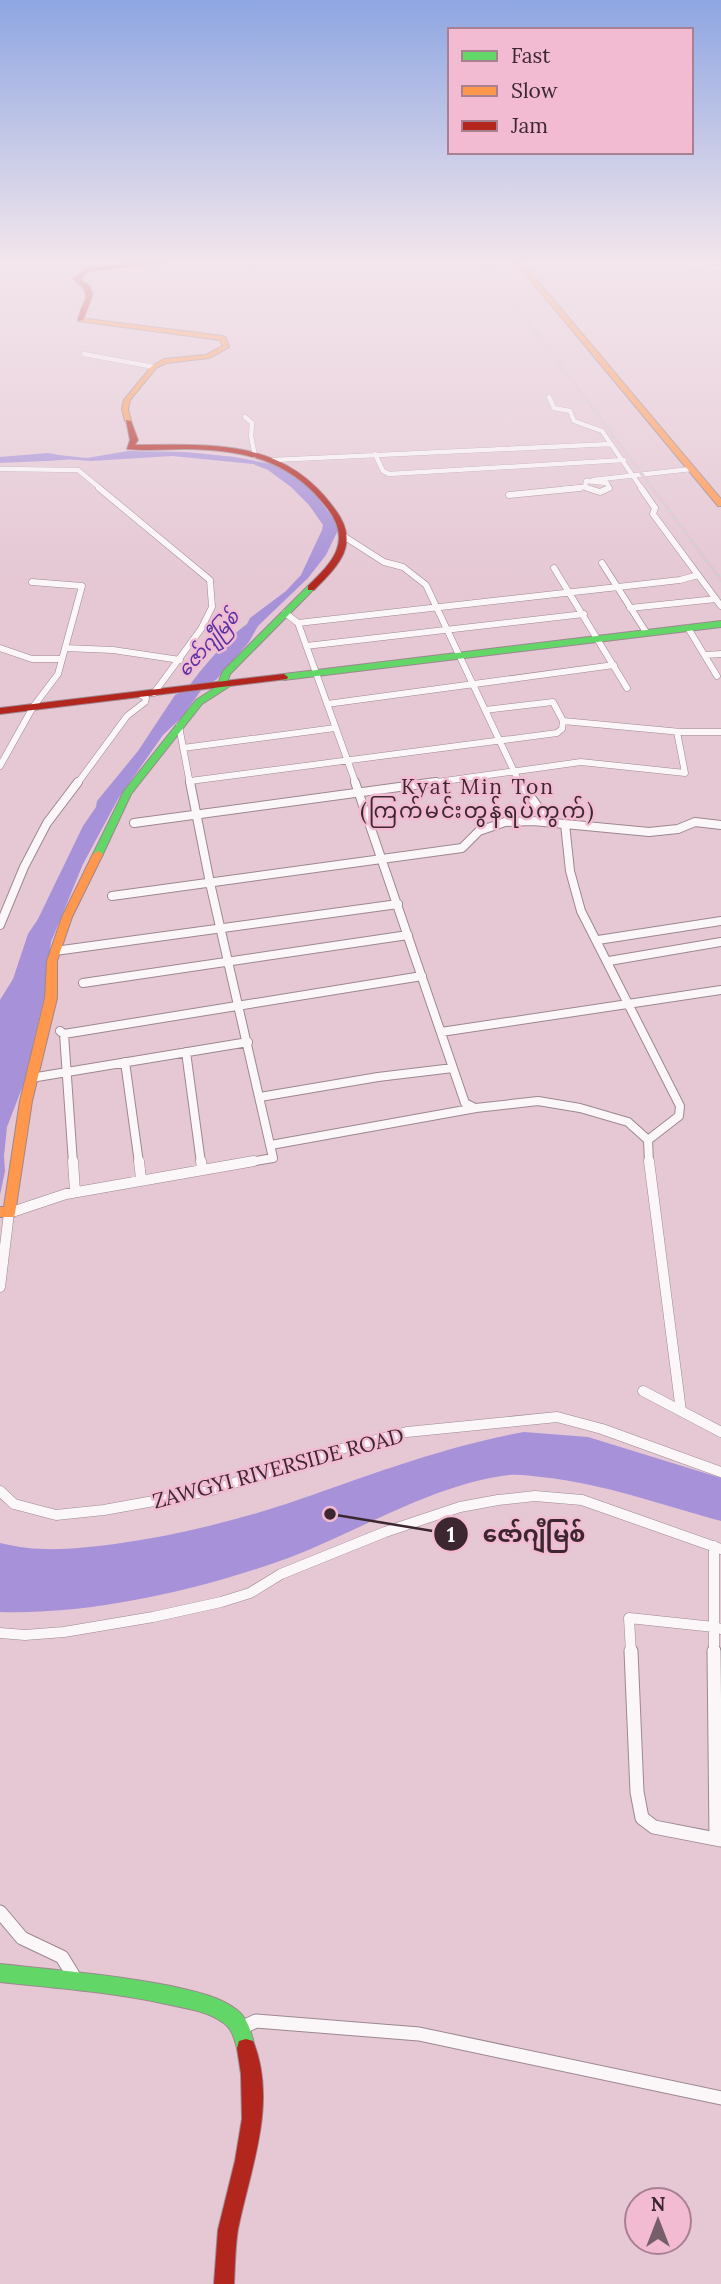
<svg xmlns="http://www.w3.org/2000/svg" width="721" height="2284" font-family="Lora,'Noto Sans Myanmar',serif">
<rect width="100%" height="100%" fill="#e5c8d4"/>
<path fill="#a791d8" d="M128,451L186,452L235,457L276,465L309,486L336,522L338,530L326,555L308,578L258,626L249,642L217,679L202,689L182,717L163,735L118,799L83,864L51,942L45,994L24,1083L7,1127L4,1156L5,1171L0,1195V1000L13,979L28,934L38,919L83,826L96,807L97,801L138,751L175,695C189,690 194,678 203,668C215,654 231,635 247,624L250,618L286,591L301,575L322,530L323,525L309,505L291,487L268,470L253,464L172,456L91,461L48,458V454L87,458Z
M524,1432L588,1437L721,1478V1521C662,1505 602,1483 541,1477C531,1476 519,1474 509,1475C434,1484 361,1530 291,1557C203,1589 93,1615 0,1612V1543C40,1553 75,1549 115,1544C173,1536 231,1522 286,1504C365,1477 441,1447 524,1432Z"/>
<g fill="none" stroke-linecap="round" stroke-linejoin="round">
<path fill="#a791d8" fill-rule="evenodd" d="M48,453L74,458C69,461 12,462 0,463V457Z"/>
<g stroke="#9d8790" stroke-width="5">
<path id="street-far4" d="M662,260L721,269
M84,354L154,367
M549,397L554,408L570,411L574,421L602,431L642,489
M245,417L252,423L251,436L255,456
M375,454L383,471L389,474L624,460
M273,460L611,444
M0,469L78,470L101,489
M593,480L691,469
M563,489L585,487
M592,489L585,487L586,481L607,483L609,488L606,489"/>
</g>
<g stroke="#9d8790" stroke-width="7">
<path id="street-far3" d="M99,488L210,580L212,607L201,629L154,693
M587,488L600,492L609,488
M641,488L655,508L653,514L721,606
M509,495L580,488
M345,537L384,562L403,567L426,585L520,784
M602,563L646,632
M554,568L627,688
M630,608L716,599
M285,613L298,623L356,784
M298,623L680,580L698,575
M688,628L717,676
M306,646L584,614
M0,648L32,659H62
M65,648L113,650L180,660
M706,655L721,654
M327,704L614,665
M563,721L681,732H721
M179,726L190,784
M183,748L335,728
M0,766L33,707L58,674L82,586L32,582
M190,781L557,733L562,729L563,721L553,702L485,710
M77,784L127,716L145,702L146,698L141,695
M423,784L581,762L685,773L677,732"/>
</g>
<g stroke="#9d8790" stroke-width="10">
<path id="street-far2" d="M190,782L210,883L273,1158L244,1163
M355,782L465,1103L475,1108
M520,782L549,822
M134,823L436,782
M565,824L570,871L581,911L680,1106L679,1116L648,1140
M112,896L462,848L479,831L505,822L533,821L649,832L678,829L695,822L721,825
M0,925L24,867L47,823L78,782
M598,940L721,921
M55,951L398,904
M609,961L721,942
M83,983L408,935
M60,1031L64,1034L422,976
M441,1032L721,990
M64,1034L73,1163
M186,1052L201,1163
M125,1062L139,1163
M31,1078L248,1042
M260,1097L378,1077L453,1068
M271,1145L476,1108L538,1101L580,1108L628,1122L648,1140L649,1163"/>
</g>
<g stroke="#9d8790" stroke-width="11">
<path id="street-far1" d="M73,1161L75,1192
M139,1161L141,1179
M201,1161L202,1169
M649,1161L681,1411
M0,1287L9,1213L66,1194L254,1161
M643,1391L721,1432
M0,1491L14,1504L56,1515L104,1510L209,1491L341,1449L407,1432L557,1417L602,1429L721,1472
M0,1633L25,1635L64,1632L153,1617L221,1602L250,1593L281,1574L385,1532L460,1507L498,1500L535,1496L582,1500L721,1549
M631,1653L629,1618L714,1627V1546
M714,1653V1627L721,1629"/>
</g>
<g stroke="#9d8790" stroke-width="15">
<path id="street" d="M631,1651L637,1792L642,1818L654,1827L721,1840
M714,1651L716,1839
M0,1912L22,1938L62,1957L76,1980
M241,2028L256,2021L419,2034L721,2098"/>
</g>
<g stroke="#9d8790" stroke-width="2">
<path id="fast" d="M308,586L315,588L230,674L228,680L231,684L230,686L202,704L131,794L102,856H94L93,854L124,791L196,700L221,684L219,681L223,671Z
M721,621V627L284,680L280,677L284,674Z
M0,1964C57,1970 115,1975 171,1986C193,1991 219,1996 237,2010C248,2018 252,2035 255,2048L253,2055L246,2057L239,2055C235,2043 234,2029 222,2022C207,2011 185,2008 166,2004C111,1992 55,1988 0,1982Z"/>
</g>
<g stroke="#9d8790" stroke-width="2">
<path id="slow" d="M514,260H520L721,499V506H718Z
M80,318L223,336L226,338L229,347L209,358L166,363L156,368L130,400L128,409L131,421L128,423L125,421L122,409L124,400L152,366L164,359L206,355L223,346L220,340L78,321Z
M98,851L103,854L72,917L57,961V998L32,1101L15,1213L14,1217H0V1207H4L20,1101L45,998L47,961L62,917L93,854Z"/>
</g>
<g stroke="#9d8790" stroke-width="2">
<path id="jam" d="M162,260H185L88,272L80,279L89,285L93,294L83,320L78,321C81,298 97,298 73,279L86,268Z
M126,420L131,421L138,440L135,445C213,445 283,438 334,508C361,543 340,564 314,590H308V586C333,562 352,542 328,509C291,460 245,450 186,449C167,449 147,451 127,449L130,440Z
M284,674L288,677L287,679L0,714V708Z
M246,2039L253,2041C278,2103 250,2169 238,2229C235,2247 235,2266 234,2284H214L218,2230L235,2161L242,2119L241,2074L237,2048L239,2041Z"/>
</g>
<use href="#street-far4" stroke="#fbf7f9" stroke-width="4.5"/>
<use href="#street-far3" stroke="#fbf7f9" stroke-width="6"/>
<use href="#street-far2" stroke="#fbf7f9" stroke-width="8"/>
<use href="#street-far1" stroke="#fbf7f9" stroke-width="10"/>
<use href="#street" stroke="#fbf7f9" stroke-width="13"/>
<use href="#fast" fill="#63d668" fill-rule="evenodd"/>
<use href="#slow" fill="#ff974d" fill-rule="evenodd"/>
<use href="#jam" fill="#b3261e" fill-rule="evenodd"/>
<g stroke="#d4cbcf" stroke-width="3.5">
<path id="rail" d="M482,260L721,580"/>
</g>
<use href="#rail" stroke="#f2bbd2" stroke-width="2" stroke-dasharray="4.5" stroke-linecap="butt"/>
</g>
<linearGradient id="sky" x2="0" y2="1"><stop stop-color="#8ea6e2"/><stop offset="0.45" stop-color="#f3e6ec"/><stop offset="1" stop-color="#f3e6ec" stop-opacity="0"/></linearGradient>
<rect width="721" height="580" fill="url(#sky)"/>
<g text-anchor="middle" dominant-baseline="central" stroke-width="5" stroke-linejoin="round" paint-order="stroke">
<g font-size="19" font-style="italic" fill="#5533a4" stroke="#f2bbd2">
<text transform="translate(208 643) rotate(-48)">ဇော်ဂျီမြစ်</text>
</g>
<g font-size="21" letter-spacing="2" fill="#3c2731" stroke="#f2bbd2">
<text x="478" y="786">Kyat Min Ton<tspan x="478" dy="24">(ကြက်မင်းတွန်ရပ်ကွက်)</tspan></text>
</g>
<g font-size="21" fill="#3c2731" stroke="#f2bbd2">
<text transform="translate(278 1468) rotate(-15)">ZAWGYI RIVERSIDE ROAD</text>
</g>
</g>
<path fill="none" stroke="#3c2731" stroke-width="2.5" d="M330 1514L451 1534"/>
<g fill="#3c2731" stroke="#f2bbd2" stroke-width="2.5">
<circle cx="330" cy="1514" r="7"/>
<circle cx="451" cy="1534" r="18"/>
</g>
<g font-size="21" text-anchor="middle" font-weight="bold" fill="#fff">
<text x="451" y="1542">1</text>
</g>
<g font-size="23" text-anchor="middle" font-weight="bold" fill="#3c2731" stroke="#f2bbd2" stroke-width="5" stroke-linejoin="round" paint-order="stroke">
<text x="534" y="1542">ဇော်ဂျီမြစ်</text>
</g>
<rect x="448" y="28" width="245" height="126" fill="#f2bbd2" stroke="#a98092" stroke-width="2"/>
<rect x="462" y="51" width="35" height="10" fill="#63d668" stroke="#a98092" stroke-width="2"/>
<text x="511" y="63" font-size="21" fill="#3c2731">Fast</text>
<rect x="462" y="86" width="35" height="10" fill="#ff974d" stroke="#a98092" stroke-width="2"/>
<text x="511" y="98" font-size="21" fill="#3c2731">Slow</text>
<rect x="462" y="121" width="35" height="10" fill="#b3261e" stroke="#a98092" stroke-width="2"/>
<text x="511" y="133" font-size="21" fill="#3c2731">Jam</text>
<g transform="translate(658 2221)"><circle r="33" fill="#f2bbd2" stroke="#a98092" stroke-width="2"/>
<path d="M0-5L12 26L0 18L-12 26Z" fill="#775f6a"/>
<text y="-10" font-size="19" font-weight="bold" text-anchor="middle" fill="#3c2731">N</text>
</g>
</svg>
